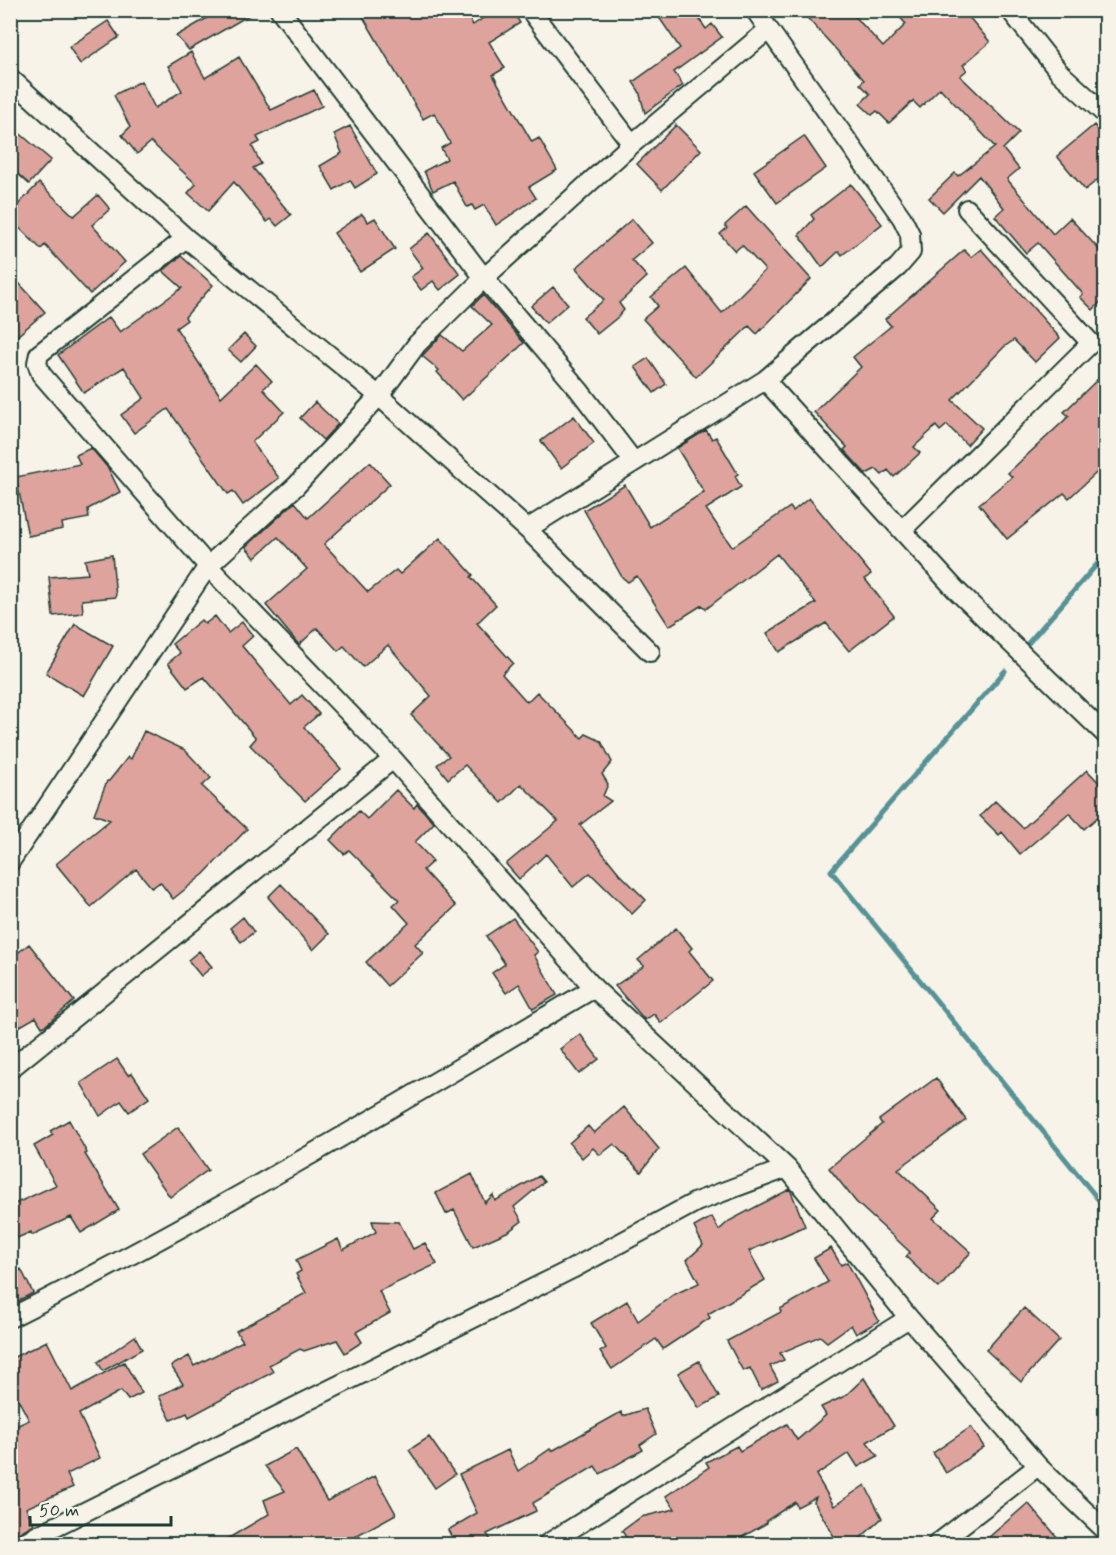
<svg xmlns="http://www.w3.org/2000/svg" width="1116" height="1555" font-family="Mynerve,sans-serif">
<rect width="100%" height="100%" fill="#f7f3e8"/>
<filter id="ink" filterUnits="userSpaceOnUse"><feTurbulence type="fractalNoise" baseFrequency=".0167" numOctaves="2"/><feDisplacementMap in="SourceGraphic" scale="12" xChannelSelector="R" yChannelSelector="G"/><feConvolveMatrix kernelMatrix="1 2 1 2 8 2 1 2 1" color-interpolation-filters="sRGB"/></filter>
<g filter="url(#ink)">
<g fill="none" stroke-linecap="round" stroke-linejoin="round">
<path stroke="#569296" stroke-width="5" d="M1023,649L1106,554
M1005,671L831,871L1106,1209"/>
</g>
<path fill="#dda39c" stroke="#1f3d34" stroke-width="1.5" d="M221,10H258L189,50L176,36Z
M359,10H464L473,25L495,10H512L520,23L489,42L505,68L493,75L532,142L539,138L557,170L529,187L536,198L496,225L484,205L475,210L472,205L467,207L453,181L433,191L424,171L447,159L441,148L450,143L434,113L423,119Z
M654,10H693L706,29L712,24L722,37L674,72L683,85L645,113L639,91L633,82L680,48Z
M800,10H849L883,47L906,24L893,10H963L990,42L963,65L967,70L960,76L1019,133L1003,149L1019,169L1007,179L1053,234L1070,218L1106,257V296L1093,310L1080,297L1083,294L1038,243L1026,253L995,216L1004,208L979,176L943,212L929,198L955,173L958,176L995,147L940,88L920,108L913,101L889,123L877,111L872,115L860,104L870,94L860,84L864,80Z
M108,21L119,37L80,64L69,47Z
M191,52L205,78L239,57L271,110L314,90L322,106L257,137L260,142L252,146L261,164L253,168L291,215L277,226L271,219L267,222L234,182L208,211L188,193L196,184L151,142L137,154L122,135L130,127L114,95L141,81L155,108L182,91L168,66Z
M10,125L51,160L29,184L10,167Z
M676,125L701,150L662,190L637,164Z
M1094,125L1106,139V173L1085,190L1057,156Z
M350,126L377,174L355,188L350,180L334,190L320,166L342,153L334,134Z
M804,136L826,168L777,203L754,171Z
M39,183L74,216L98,195L110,209L92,225L125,262L90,294L45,245L41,249L10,219V213Z
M851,184L882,224L842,255L839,251L822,267L799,235L814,219L811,215Z
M746,206L811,279L757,334L749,326L696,377L643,319L658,306L651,297L686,268L722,313L765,270L742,245L735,251L720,234L727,228L725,225Z
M362,214L368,222L375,218L395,249L360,272L334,233Z
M632,219L652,243L632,260L647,277L619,303L624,310L618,317L597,334L583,317L604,300L576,268Z
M429,233L460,274L440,290L433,281L421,290L411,277L423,268L409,249Z
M981,249L1060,338L1035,362L1014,340L1004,347L952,400L982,428L967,445L947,425L940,431L936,426L914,447L920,453L894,477L888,470L882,475L876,469L866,474L844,450L847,447L814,412L861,367L853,357L891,326L885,319L964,250L971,257Z
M181,256L213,285L185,317L187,320L176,328L221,397L256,364L272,381L263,389L284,412L252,442L279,478L243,505L233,491L228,494L168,409L134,433L121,415L144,398L124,367L84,393L58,355L109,317L120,332L182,288L163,271Z
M10,273L45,312L10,342Z
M553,287L568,304L546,323L531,306Z
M483,295L524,343L462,400L437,372L439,370L422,356L442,335L462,351L492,325L472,306Z
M244,334L256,346L241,362L228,350Z
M648,358L666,384L654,393L635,367Z
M1099,378L1106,385V464L1069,498L1064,493L1007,539L979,504L1012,477L1008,473L1069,416L1064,412Z
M315,402L338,424L323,440L300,418Z
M574,416L594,443L561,468L541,441Z
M706,430L712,439L716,437L738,474L735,476L741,487L706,509L732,547L790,507L793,511L809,498L871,574L865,579L894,616L849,651L826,623L779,652L767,633L816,603L777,554L706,609L702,605L669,626L637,576L628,582L622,577L584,510L625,485L650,527L704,492L677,448Z
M91,448L108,468L120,492L88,509L89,518L62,523L63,529L28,536L16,477L80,464L76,455Z
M370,462L390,484L324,544L368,592L396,570L400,574L440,538L473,575L471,577L496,605L477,623L513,663L502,674L527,702L537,692L582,738L586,734L601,741L612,762L602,774L608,784L603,796L611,801L580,825L619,873L646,900L632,914L590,873L573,887L546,854L519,879L506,864L558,821L521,784L502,803L465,765L448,779L437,765L449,756L411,715L431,696L388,645L363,667L344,646L338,651L317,628L299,645L266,605L307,569L278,537L255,558L246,547L295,502L308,518Z
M112,555L116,597L82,600L83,613L53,616L49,577L88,574L85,560Z
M215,616L228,633L242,622L253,636L242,646L291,705L302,695L319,714L304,727L341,769L305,801L250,745L256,738L204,677L187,688L168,663L180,653L172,644L201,620L205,624Z
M75,624L113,646L84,696L46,673Z
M144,731L185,750L211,778L202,786L247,829L204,874L173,899L160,882L152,888L136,869L91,907L56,864L110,820L94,814L107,781H109L128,757L131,759Z
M1087,770L1106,790V810L1084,829L1069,813L1020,854L1002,832L999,835L980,816L995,801L1023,828Z
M396,790L414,808L417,804L434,823L415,842L433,861L423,870L456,906L415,944L423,953L387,986L366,962L409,923L393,905L399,900L349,850L344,854L330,840L359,811L367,819Z
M281,884L329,934L313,950L268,897Z
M243,917L254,932L241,942L230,928Z
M513,918L538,952L534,955L557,995L533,1009L519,984L506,993L492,973L505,964L486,936Z
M676,928L692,948L689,951L713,981L661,1023L654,1014L645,1020L615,986L644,966L638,960Z
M29,944L74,1001L46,1025L42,1027L36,1017L10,1032V959Z
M199,951L212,967L201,976L188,960Z
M580,1034L599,1059L579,1074L560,1049Z
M117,1059L128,1075L132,1073L149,1098L129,1112L121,1101L100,1116L81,1083Z
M936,1078L966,1120L898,1169L941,1210L933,1218L971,1252L939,1288L906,1257L910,1252L856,1202L829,1168L882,1124L879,1120Z
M624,1107L659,1149L641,1172L614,1144L600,1155L593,1148L582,1158L569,1143L588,1126L594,1133Z
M69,1120L87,1153L85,1154L119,1210L81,1233L71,1217L32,1235L31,1232L10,1241V1206L56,1185L34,1146L53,1135L50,1131Z
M178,1127L208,1170L170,1197L140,1154Z
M472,1174L485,1203L493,1195L495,1201L539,1176L544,1182L514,1207L522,1221L509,1231L473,1247L454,1210L446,1214L436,1193Z
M790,1189L805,1226L749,1251L765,1280L708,1314L710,1318L663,1349L656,1339L612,1369L600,1352L606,1348L591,1323L627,1301L638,1321L673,1295L699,1283L687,1260L703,1245L694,1227L712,1217L719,1230L729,1221Z
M372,1221L399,1222L413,1249L425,1243L437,1264L379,1291L390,1313L356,1332L362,1342L345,1353L337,1340L304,1351L300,1349L269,1365L273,1372L189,1417L187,1413L171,1420L159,1396L183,1384L171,1366L189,1356L194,1366L243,1341L236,1331L306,1293L296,1274L301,1271L296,1260L338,1239L343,1250L376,1232Z
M831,1248L841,1265L847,1262L879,1321L856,1334L851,1325L827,1342L820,1336L780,1353L784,1360L770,1366L778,1381L761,1390L750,1368L743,1371L727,1341L781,1312L780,1309L828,1282L814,1258Z
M21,1269L33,1293L10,1305V1275Z
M1024,1308L1059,1340L1021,1382L986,1350Z
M135,1336L142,1349L103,1371L98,1362Z
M47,1341L72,1391L124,1362L142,1393L128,1400L121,1391L79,1414L100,1458L67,1474L73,1487L26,1508L34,1524L10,1538V1429L29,1420L10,1384V1359Z
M699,1361L719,1397L699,1408L678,1373Z
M864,1378L894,1426L867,1442L878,1456L858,1467L849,1453L816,1475L834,1506L865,1485L882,1518L853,1545H839L814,1502L816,1497L797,1507L795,1502L766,1521L767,1523L728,1545H631L622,1531L641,1517L675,1509L666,1496L709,1467L706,1462L737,1446L740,1451L787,1424L797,1440L826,1415L821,1407L845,1396Z
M645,1409L656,1434L640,1445L643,1450L600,1474L595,1466L533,1503L536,1511L487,1534L494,1545H456L448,1530L477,1513L459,1474L508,1450L518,1471L550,1449L552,1451L621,1412L623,1416Z
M971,1427L984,1447L946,1473L933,1453Z
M429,1437L455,1474L435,1488L409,1450Z
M296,1449L327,1501L375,1476L396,1514L339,1545H296L292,1536L276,1545H217L269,1514L264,1500L285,1491L265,1466Z
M1028,1503L1064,1545H980Z"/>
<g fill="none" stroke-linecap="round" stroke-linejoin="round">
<g stroke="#1f3d34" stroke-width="22">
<path id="minor" d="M280,10L484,278L579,390L634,462
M530,10L632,144
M1010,10L1059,72L1106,115
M10,78L186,238L379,396L527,529L650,652
M186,238L39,354L37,363L41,374L208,566L393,759L594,988L787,1168L909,1318L1038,1466L1106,1531
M765,380L956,590L1106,735
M527,529L765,380L898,267L911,252L910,234L902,218L755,10
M902,530L1091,343L967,209
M10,862L208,566L296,486L379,396L417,344L484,278L632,144L768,30
M10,1069L393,759
M10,1318C210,1217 402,1102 594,988
M20,1544L572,1269L696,1202L787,1168
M547,1544L909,1318
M937,1544L1038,1466"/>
</g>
<use href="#minor" stroke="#f7f3e8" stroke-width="18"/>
</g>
</g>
<rect width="1116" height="1555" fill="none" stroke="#f7f3e8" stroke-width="36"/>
<rect x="18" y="18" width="1080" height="1519" fill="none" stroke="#1f3d34" stroke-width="2" filter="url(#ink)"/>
<path d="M30 1516v9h141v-9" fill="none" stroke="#1f3d34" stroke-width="3"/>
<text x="39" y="1516" font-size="18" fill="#1f3d34" stroke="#f7f3e8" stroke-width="4.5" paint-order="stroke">50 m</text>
</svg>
